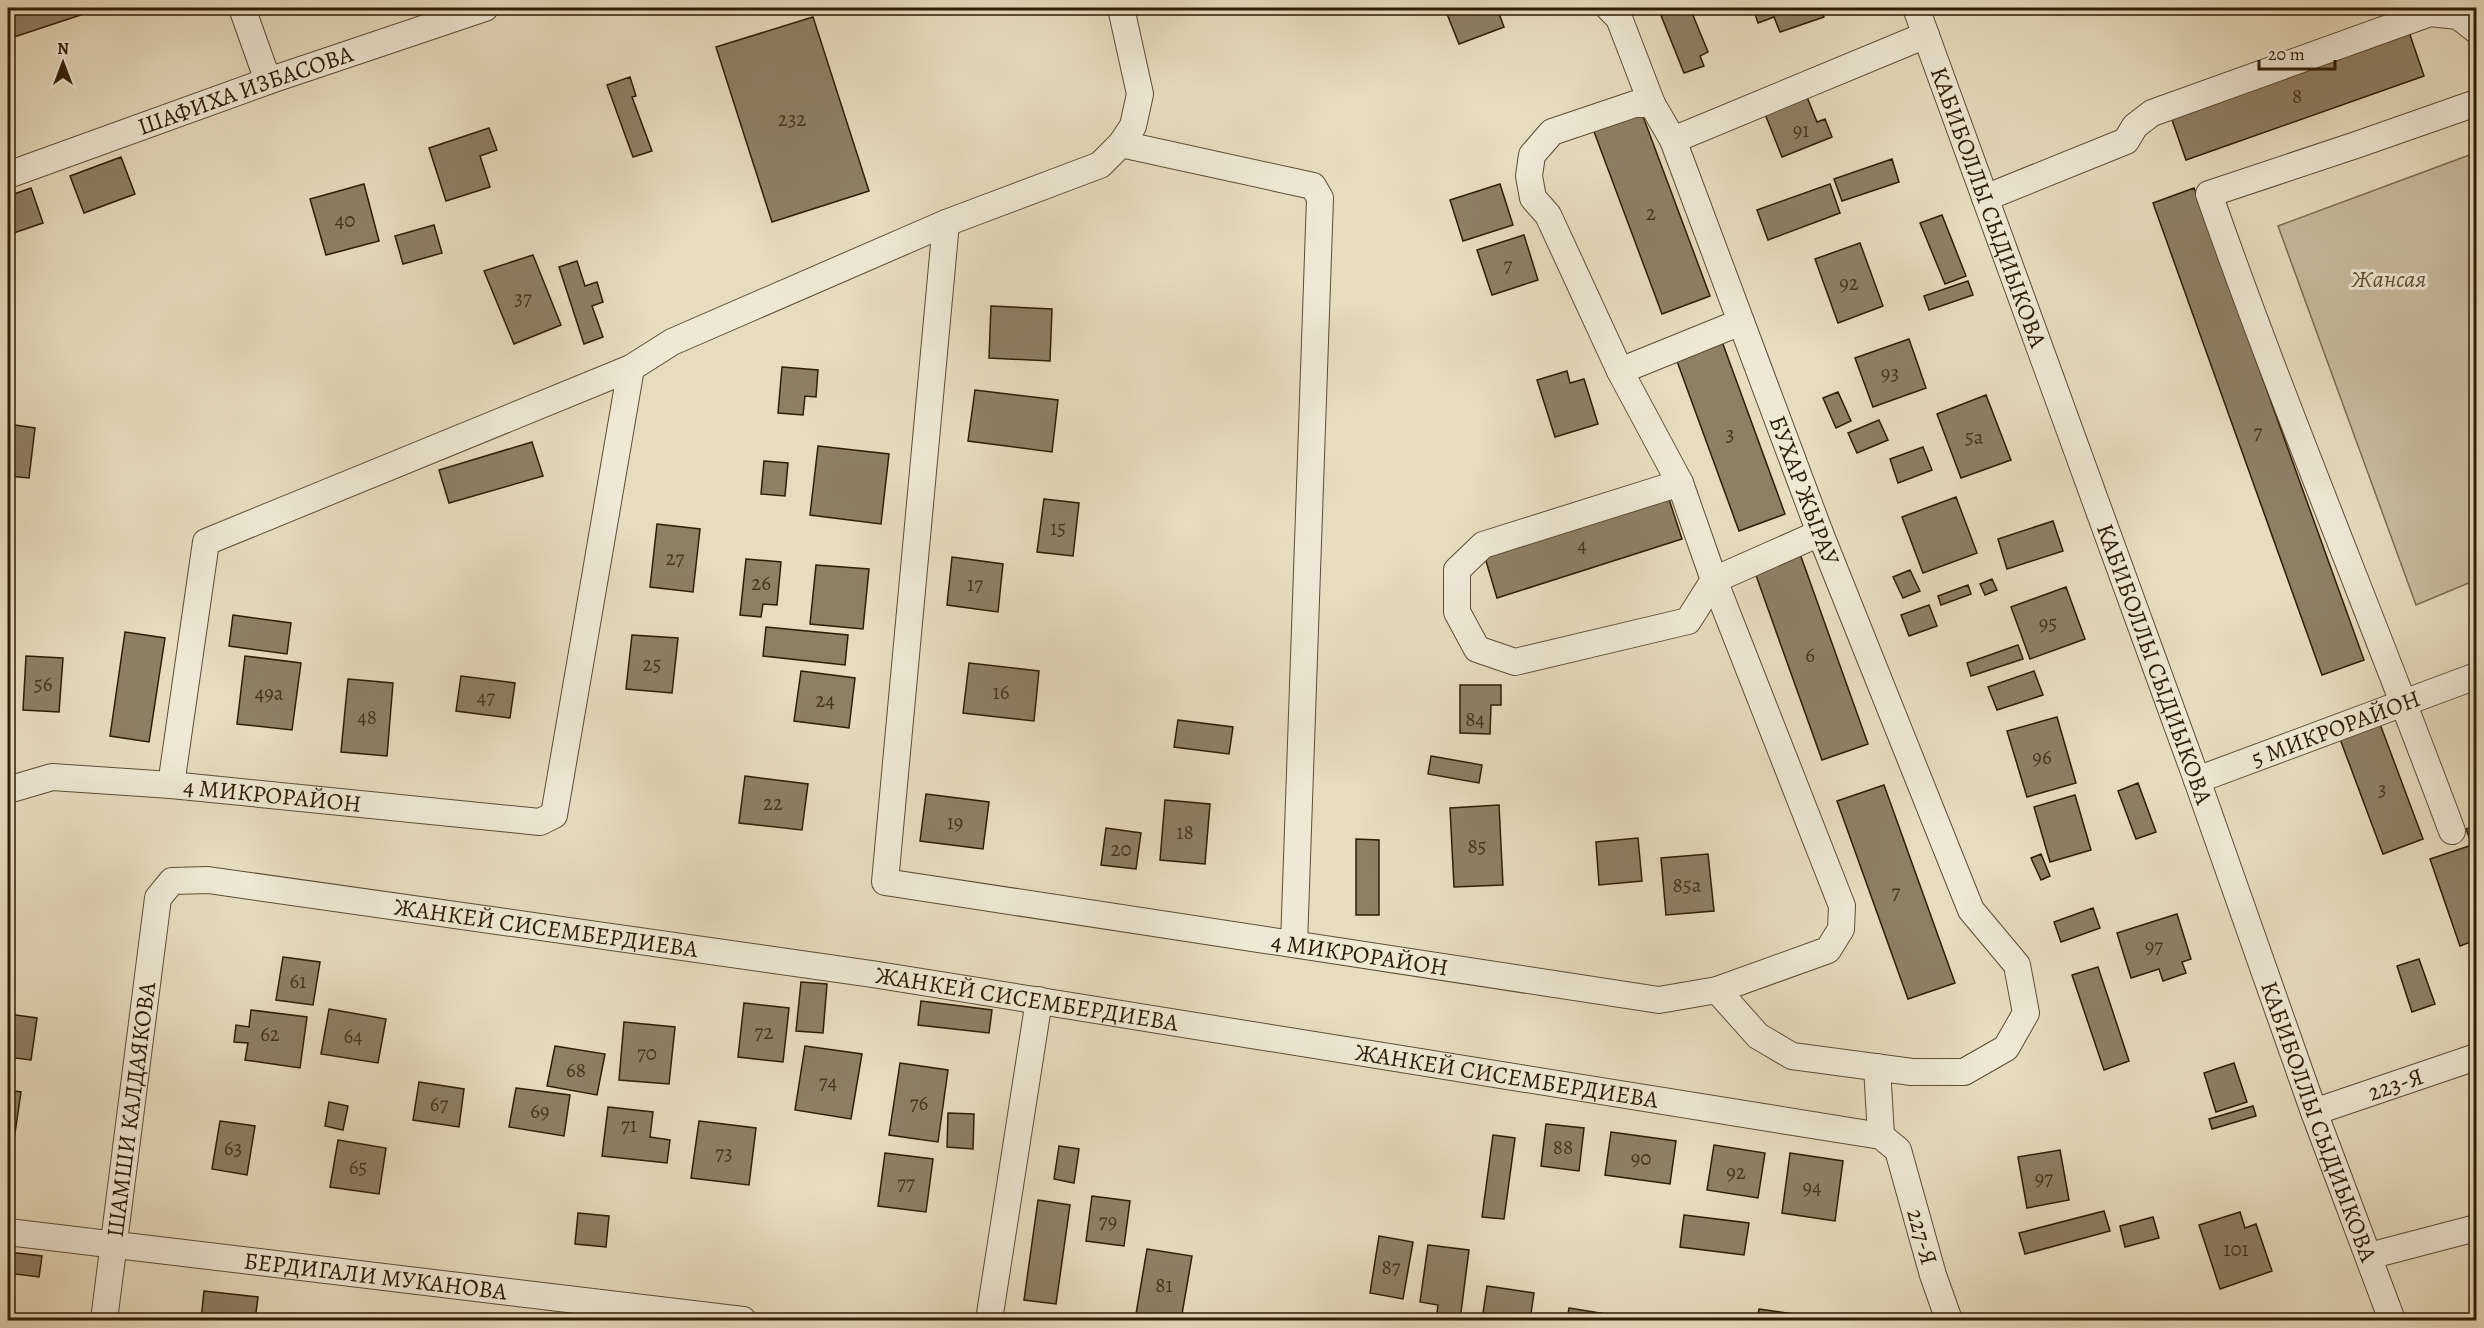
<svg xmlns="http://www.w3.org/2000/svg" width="2484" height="1328" font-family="Alegreya,serif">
<rect width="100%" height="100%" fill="#e7dcbe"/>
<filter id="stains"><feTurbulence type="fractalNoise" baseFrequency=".00333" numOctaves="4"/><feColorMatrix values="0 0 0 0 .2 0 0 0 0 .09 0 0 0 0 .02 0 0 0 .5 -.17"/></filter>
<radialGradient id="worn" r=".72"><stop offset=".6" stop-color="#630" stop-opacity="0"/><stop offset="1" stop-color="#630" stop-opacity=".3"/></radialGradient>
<path fill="#c8bc9f" stroke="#7b6c52" stroke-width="1.5" d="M2472,154L2476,168V580L2416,605L2278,226Z"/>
<path fill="#8e8065" stroke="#2e1d05" stroke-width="1.5" d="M8,8H102L8,39Z
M1433,8H1497L1504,27L1459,44L1445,9L1435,13Z
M1658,8H1690L1708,52L1700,56L1704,66L1684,73Z
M1753,8H1821L1824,17L1780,32L1774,17L1758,23Z
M813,17L869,191L772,222L716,47Z
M2409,32L2424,76L2186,160L2171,117Z
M630,77L636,96L632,97L652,151L633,157L607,85Z
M1807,97L1817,122L1825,119L1832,137L1782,157L1765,114Z
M1641,111L1710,296L1662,314L1593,129Z
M489,128L497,150L480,156L490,187L446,201L429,148Z
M121,157L135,194L84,213L70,176Z
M1892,159L1899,182L1842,201L1834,179Z
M364,184L379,241L326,255L310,199Z
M1500,184L1513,225L1463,241L1450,200Z
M1830,184L1840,213L1768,240L1757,210Z
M31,188L43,223L8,235V196Z
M2194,188L2364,660L2322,675L2153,203Z
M1942,215L1966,276L1945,284L1920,223Z
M434,225L442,253L403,264L395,236Z
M1524,235L1538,280L1492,295L1477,250Z
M1860,243L1883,306L1838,323L1815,259Z
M533,255L561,325L514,344L484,271Z
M577,261L585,286L597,282L603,302L592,306L603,337L584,344L559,267Z
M1968,281L1973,295L1929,310L1924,296Z
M991,306L1052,309L1050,361L989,358Z
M1720,336L1785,514L1739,531L1674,353Z
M1909,339L1926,388L1873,407L1855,358Z
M782,367L818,370L816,397L805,396L803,415L778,413Z
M1567,371L1570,383L1584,379L1598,424L1555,437L1537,380Z
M975,390L1058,400L1052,452L968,441Z
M1838,392L1851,421L1836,428L1823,398Z
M1986,395L2011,460L1961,478L1937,414Z
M1879,420L1888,440L1857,453L1848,433Z
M8,424L35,428L29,478L8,476Z
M532,442L543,476L449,503L439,470Z
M818,446L889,454L881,524L810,515Z
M1923,447L1932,470L1898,483L1890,459Z
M764,461L788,463L785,496L761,494Z
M1667,493L1682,539L1497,598L1483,551Z
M1956,497L1977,553L1923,573L1902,517Z
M1044,499L1079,503L1073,556L1037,552Z
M2053,521L2063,551L2007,569L1998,539Z
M657,524L700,529L693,592L650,587Z
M1799,551L1868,744L1822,760L1753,567Z
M952,557L1003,564L998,612L947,605Z
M746,559L781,562L777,605L763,604L761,617L740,615Z
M816,565L869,569L863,629L810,624Z
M1910,570L1920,591L1903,598L1893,577Z
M1992,579L1997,590L1985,595L1980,584Z
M1968,585L1971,594L1941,605L1938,596Z
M2066,587L2085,639L2030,659L2011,607Z
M1929,605L1937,626L1909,636L1901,615Z
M233,615L291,623L287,654L229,646Z
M766,627L848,635L845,665L763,656Z
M125,632L165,638L149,742L110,736Z
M632,635L678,638L672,693L626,689Z
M2018,645L2023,659L1971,676L1967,663Z
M26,656L63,658L59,712L23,710Z
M245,656L301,663L292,730L237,724Z
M969,663L1039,671L1034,721L963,713Z
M801,671L855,678L849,728L794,721Z
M2034,671L2043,695L1997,710L1988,687Z
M461,676L515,683L510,718L456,711Z
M348,679L393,683L387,756L341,752Z
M1460,685H1501V705H1491L1490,734L1460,733Z
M2057,717L2076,783L2027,797L2007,731Z
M1178,720L1233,727L1229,754L1174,747Z
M2380,724L2423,839L2383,854L2340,739Z
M1431,756L1482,765L1479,783L1428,774Z
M745,776L808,784L802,830L739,823Z
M2138,783L2156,832L2136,839L2118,791Z
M1884,785L1955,983L1908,999L1837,801Z
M926,794L989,802L983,849L920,841Z
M2075,795L2091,850L2050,862L2034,807Z
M1165,800L1210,804L1205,864L1160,860Z
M1499,805L1503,885L1454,887L1450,808Z
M2476,826V940L2460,946L2430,859L2472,845L2466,829Z
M1106,828L1141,833L1136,869L1101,865Z
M1638,838L1642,881L1599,885L1596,842Z
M1356,839L1379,840V915H1356Z
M1708,854L1714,911L1666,915L1661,858Z
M2041,854L2050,876L2041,880L2031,858Z
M2093,908L2100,928L2061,942L2054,922Z
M2177,914L2191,959L2182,962L2186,973L2163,981L2159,969L2131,978L2117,933Z
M283,957L320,962L313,1005L276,1000Z
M2419,959L2435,1004L2412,1012L2397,966Z
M2098,967L2129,1061L2104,1070L2072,975Z
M801,982L827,984L823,1033L796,1031Z
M921,1001L992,1010L989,1033L918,1025Z
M744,1003L789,1008L783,1062L738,1057Z
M329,1009L386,1019L378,1063L321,1054Z
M251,1010L307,1017L300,1068L245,1060L248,1043L234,1042L236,1025L249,1027Z
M8,1014L37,1018L31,1060L8,1057Z
M624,1022L675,1027L669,1084L619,1080Z
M555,1046L605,1054L597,1095L547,1086Z
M805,1046L862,1054L851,1119L795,1110Z
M900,1063L948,1070L938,1142L889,1135Z
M2234,1063L2247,1102L2216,1112L2204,1073Z
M419,1082L464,1089L459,1127L413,1120Z
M516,1088L570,1095L564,1136L509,1127Z
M8,1090L21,1092L14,1140L8,1139Z
M329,1102L348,1106L343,1130L325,1126Z
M2253,1106L2256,1116L2212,1129L2209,1119Z
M608,1107L653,1112L650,1137L670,1140L667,1163L602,1156Z
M948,1113L974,1114L973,1149L947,1147Z
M220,1121L255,1126L247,1175L212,1169Z
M699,1121L756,1128L749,1185L691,1178Z
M1546,1124L1584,1128L1579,1171L1541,1166Z
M1611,1132L1676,1141L1670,1184L1605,1175Z
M1493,1135L1515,1138L1504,1219L1482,1217Z
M338,1140L386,1148L379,1194L330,1187Z
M1714,1145L1765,1153L1758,1198L1707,1190Z
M1059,1146L1079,1149L1074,1183L1054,1179Z
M2060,1150L2069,1200L2027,1208L2018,1157Z
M885,1153L933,1159L926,1212L878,1206Z
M1790,1153L1843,1161L1835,1221L1782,1213Z
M1092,1196L1130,1201L1124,1246L1086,1241Z
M1038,1200L1070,1205L1056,1304L1024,1300Z
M2104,1211L2110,1231L2025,1254L2019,1233Z
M2240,1212L2245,1228L2256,1224L2272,1271L2220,1289L2199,1225Z
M578,1213L609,1216L606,1247L575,1244Z
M1684,1215L1749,1223L1744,1255L1680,1247Z
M2153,1217L2159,1238L2125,1247L2120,1226Z
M1379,1236L1413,1242L1403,1299L1370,1293Z
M1428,1245L1469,1250L1460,1320H1436L1438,1305L1420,1302Z
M1147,1249L1192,1256L1181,1320L1136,1314Z
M8,1252L42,1256L39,1277L8,1273Z
M1487,1286L1534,1293L1530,1320H1482Z
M204,1291L258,1297L255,1320H201Z
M1569,1308L1613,1315L1612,1320H1567Z
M1759,1309L1794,1314L1793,1320H1757Z"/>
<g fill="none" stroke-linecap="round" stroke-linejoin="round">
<g stroke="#5c4d33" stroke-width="28">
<g id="minor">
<path d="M242,8L268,81"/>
<path id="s1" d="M1609,8L1619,18L1652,104L1673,140L1820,533L1971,910L2017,965L2026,1013L2006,1048L1964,1072H1912L1792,1056L1758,1036L1717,990"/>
<path id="s2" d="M1916,8L2197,780L2314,1112L2392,1320"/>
<path d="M1673,140L1926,35"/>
<path d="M1121,144L1313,186L1320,198L1294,944"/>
<path id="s3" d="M8,175L268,81L485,8"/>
<path d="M1985,198L2126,141L2135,126L2152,113L2430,13L2458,16L2476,30"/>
<path id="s4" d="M946,223L885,882L1659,1000L1717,990L1828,950L1841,929L1842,906L1714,580L1680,483L1620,371L1548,215L1533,198L1529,176L1532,155L1552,132L1635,104H1652"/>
<path d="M1620,371L1741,322"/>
<path d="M1680,483L1483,545L1457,570V612L1477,649L1515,662L1688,621L1714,580L1820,533"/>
<path id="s5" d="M2197,780L2476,676"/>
<path d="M171,785L206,542L631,368"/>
<path id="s6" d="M8,790L52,777L171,785L540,822L554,815L631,368L672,342L946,223L1100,165L1121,144L1133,126L1140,94L1121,8"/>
<path d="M2452,831C2373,618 2284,408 2209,194L2356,145L2476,103"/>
<path d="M1877,1067L1881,1136"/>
<path id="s7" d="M2314,1112L2476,1057"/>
<path id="s8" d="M8,1232L743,1320"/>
<path d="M2369,1256L2476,1228"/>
<path id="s9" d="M104,1320L158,898L172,881L208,880L872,974L1881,1136L1898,1150L1933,1275L1949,1320"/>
<path d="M989,1320L1039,1000"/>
</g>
</g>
<use href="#minor" stroke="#efe8d5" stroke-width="26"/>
</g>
<g text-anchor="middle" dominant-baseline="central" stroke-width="6" stroke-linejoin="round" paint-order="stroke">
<g font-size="21" fill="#46361d">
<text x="2297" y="96">8</text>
<text x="792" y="119">232</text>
<text x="1801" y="130">91</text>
<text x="1651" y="213">2</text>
<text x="345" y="220">40</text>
<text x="1508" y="265">7</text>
<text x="1849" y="283">92</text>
<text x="523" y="298">37</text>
<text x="1890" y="373">93</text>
<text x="2258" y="432">7</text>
<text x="1730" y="434">3</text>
<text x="1974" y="437">5а</text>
<text x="1058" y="528">15</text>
<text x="1582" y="545">4</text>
<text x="675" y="558">27</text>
<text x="761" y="583">26</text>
<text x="975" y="584">17</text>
<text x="2048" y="623">95</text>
<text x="1810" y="655">6</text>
<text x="652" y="664">25</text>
<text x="43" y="684">56</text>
<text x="1001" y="692">16</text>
<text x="269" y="693">49а</text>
<text x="486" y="697">47</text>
<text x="825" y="700">24</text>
<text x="367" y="717">48</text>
<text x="1475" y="719">84</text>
<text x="2042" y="757">96</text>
<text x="2382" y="789">3</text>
<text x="773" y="803">22</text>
<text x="955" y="822">19</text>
<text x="1185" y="832">18</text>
<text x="1477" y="846">85</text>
<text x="1121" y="849">20</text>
<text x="1687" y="885">85а</text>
<text x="1896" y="892">7</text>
<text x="2154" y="946">97</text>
<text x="298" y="981">61</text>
<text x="764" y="1032">72</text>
<text x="270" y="1034">62</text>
<text x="353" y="1036">64</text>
<text x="647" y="1053">70</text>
<text x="576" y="1070">68</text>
<text x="828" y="1082">74</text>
<text x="919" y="1103">76</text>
<text x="439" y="1104">67</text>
<text x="540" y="1111">69</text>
<text x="629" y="1125">71</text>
<text x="1563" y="1147">88</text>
<text x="233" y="1148">63</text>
<text x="724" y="1153">73</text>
<text x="1641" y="1158">90</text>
<text x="358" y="1167">65</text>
<text x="1736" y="1172">92</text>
<text x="2044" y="1178">97</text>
<text x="906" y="1183">77</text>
<text x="1812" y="1187">94</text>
<text x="1108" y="1221">79</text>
<text x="2236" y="1249">101</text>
<text x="1391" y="1267">87</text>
<text x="1164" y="1285">81</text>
</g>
<g font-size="24" fill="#2e1d05" stroke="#efe8d5">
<text stroke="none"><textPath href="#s3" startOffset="252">ШАФИХА ИЗБАСОВА</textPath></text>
<text stroke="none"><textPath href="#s2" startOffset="212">КАБИБОЛЛЫ СЫДИЫКОВА</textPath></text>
<text stroke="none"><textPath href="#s1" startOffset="522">БУХАР ЖЫРАУ</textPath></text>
<text stroke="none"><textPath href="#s2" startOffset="698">КАБИБОЛЛЫ СЫДИЫКОВА</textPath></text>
<text stroke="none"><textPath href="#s5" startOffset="148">5 МИКРОРАЙОН</textPath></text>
<text stroke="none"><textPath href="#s6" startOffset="267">4 МИКРОРАЙОН</textPath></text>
<text stroke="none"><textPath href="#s9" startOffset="825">ЖАНКЕЙ СИСЕМБЕРДИЕВА</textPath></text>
<text stroke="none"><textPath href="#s4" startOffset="1142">4 МИКРОРАЙОН</textPath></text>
<text stroke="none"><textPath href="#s9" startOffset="1311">ЖАНКЕЙ СИСЕМБЕРДИЕВА</textPath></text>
<text stroke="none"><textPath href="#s9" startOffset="1797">ЖАНКЕЙ СИСЕМБЕРДИЕВА</textPath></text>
<text stroke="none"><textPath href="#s7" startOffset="86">223-Я</textPath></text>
<text stroke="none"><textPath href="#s9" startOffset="212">ШАМШИ КАЛДАЯКОВА</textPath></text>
<text stroke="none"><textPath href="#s2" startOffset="1184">КАБИБОЛЛЫ СЫДИЫКОВА</textPath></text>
<text stroke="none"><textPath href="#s9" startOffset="2288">227-Я</textPath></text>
<text stroke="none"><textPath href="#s8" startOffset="370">БЕРДИГАЛИ МУКАНОВА</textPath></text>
</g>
<g font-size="24" font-style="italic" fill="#5c4d33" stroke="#efe8d5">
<text x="2389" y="279">Жансая</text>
</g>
</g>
<rect width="2484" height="1328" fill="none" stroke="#e7dcbe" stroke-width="30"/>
<rect x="9" y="9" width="2466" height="1310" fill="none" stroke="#2e1d05" stroke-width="3"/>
<rect x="15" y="15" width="2454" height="1298" fill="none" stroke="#2e1d05" stroke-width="1.5"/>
<g transform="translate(63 63)" stroke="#efe8d5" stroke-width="4.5" paint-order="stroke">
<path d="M0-4.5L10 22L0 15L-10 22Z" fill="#2e1d05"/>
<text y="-9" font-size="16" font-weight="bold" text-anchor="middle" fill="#2e1d05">N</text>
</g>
<path d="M2259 60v9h76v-9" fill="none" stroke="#2e1d05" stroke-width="3"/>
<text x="2268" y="60" font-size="18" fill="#2e1d05" stroke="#efe8d5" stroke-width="4.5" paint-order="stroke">20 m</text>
<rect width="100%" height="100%" filter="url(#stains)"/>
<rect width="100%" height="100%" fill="url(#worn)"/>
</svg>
